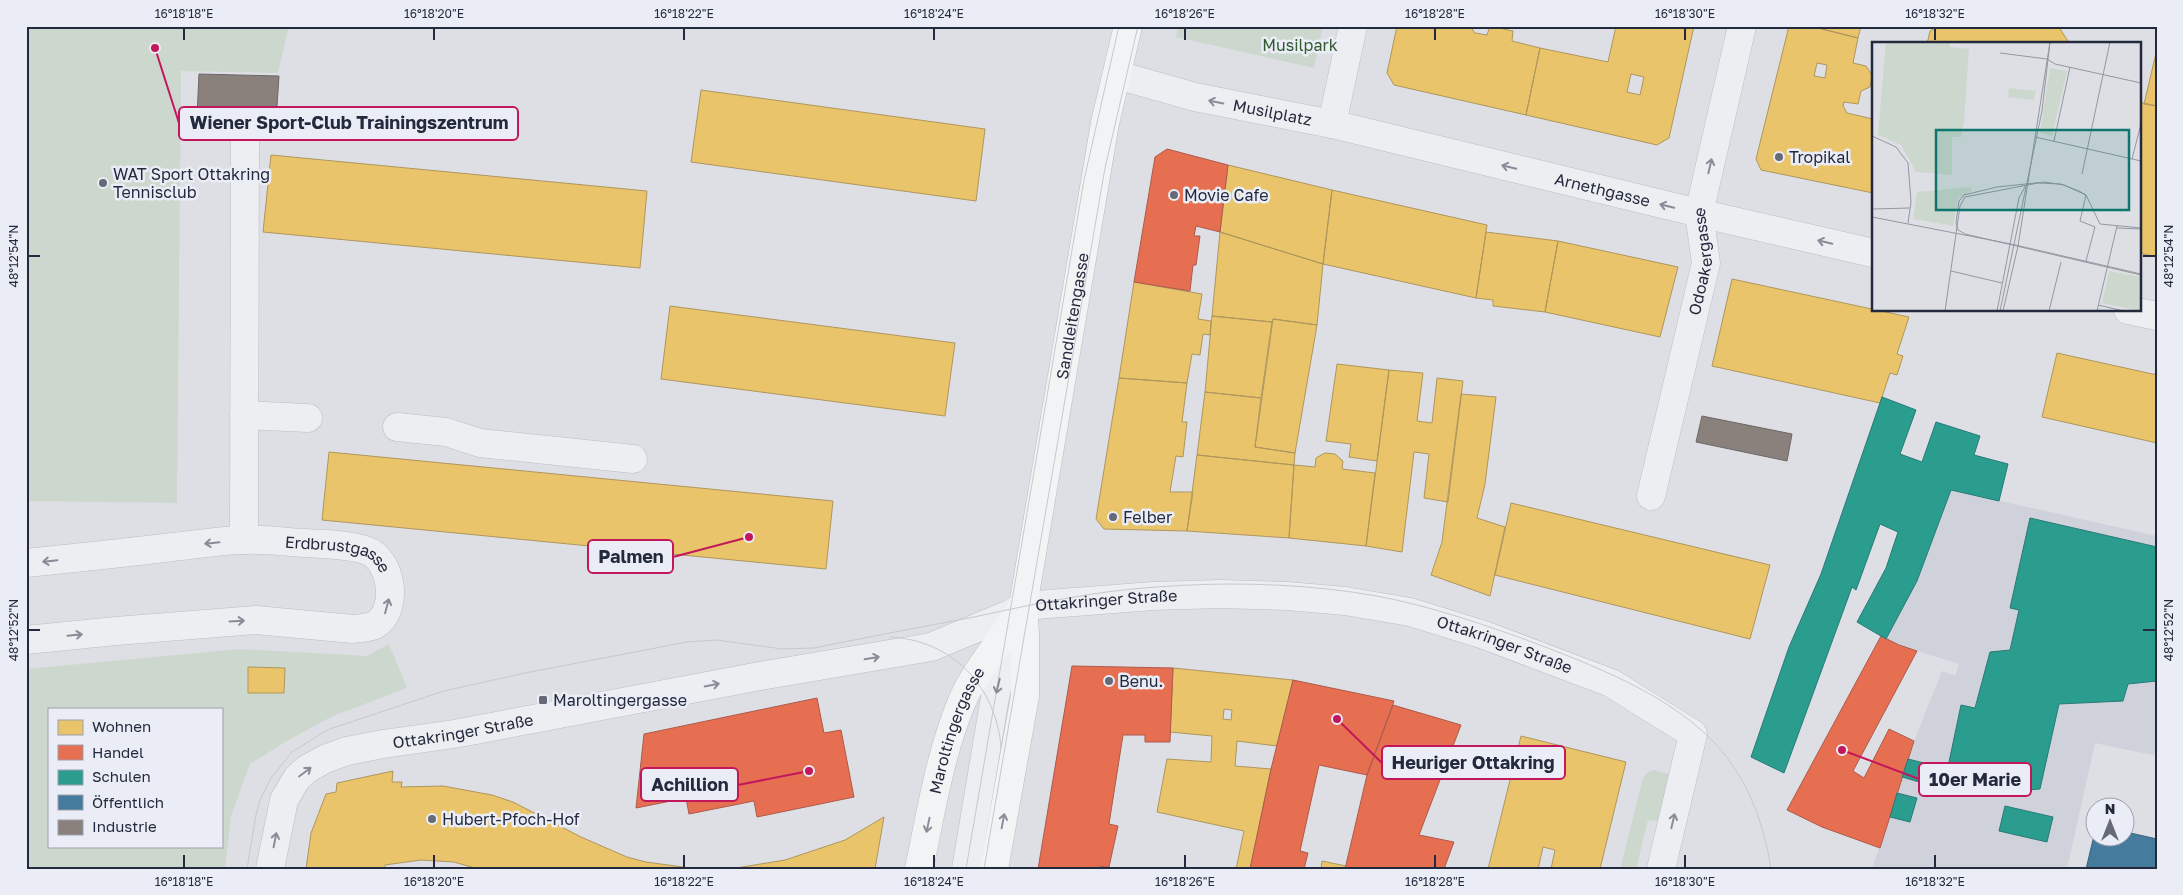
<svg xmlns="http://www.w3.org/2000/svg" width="2183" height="895" font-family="'Golos Text',sans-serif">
<rect width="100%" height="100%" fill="#dedfe4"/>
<path fill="#cfd2db" d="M1951,490L2157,536V756L2095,743L2067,869H1872L1914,741L1942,671L1955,676L1959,664L1899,645L1886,639L1917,581Z"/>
<path fill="#ccd8cd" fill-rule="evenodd" d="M26,26H289L278,73L181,71L177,503L26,501Z
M1178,26H1323L1314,68L1176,37Z
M389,644L407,688L333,716L285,742L250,764L231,816L225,869H26V669L240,649L367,656ZM49,709H221V846H49Z
M1654,770L1672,775L1659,821L1648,820L1636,869H1620L1643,778L1648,772Z"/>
<path fill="#e9c46a" stroke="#ae965d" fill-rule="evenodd" d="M1397,26H1470L1475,33L1487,35L1490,26L1513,31L1512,41L1540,48L1526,115L1394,85L1387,73Z
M1616,26H1694L1669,138L1657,145L1526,115L1540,48L1608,62ZM1631,74L1644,77L1640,95L1627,92Z
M1789,26H1810L1858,38L1853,63L1866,66L1872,75L1870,87L1861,91L1858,104L1844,102L1843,106L1847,113L1873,119V193L1761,170L1756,159ZM1817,63L1827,65L1825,78L1814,76Z
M1810,26H1861L1858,38Z
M1938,26H2058L2070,44H1927L1930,31Z
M2157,49V106L2144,104Z
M701,90L985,129L976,201L691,162Z
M2139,102L2157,106V257L2139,253Z
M271,155L647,191L640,268L263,232Z
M1228,165L1332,190L1323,264L1220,232Z
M1332,190L1487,225L1476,298L1323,264Z
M1220,232L1323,264L1317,325L1273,319L1272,322L1212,316Z
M1486,232L1558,241L1545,312L1493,306V300L1476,298Z
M1558,241L1678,267L1660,337L1545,312Z
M1732,279L1909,317L1897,354L1903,356L1897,375L1890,373L1880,403L1712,366Z
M1134,282L1202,294L1198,319L1211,321L1210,335L1203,334L1200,355L1192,354L1187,383L1119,378Z
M670,306L955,343L945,416L661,379Z
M1212,316L1272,322L1261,398L1205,392Z
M1273,319L1317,325L1295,453L1255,447Z
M2057,353L2157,375V443L2042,417Z
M1337,364L1389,370L1377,461L1349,457L1351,444L1326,441Z
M1389,370L1423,373L1417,421L1432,423L1437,378L1463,381L1448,502L1424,498L1429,454L1414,452L1402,552L1366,546Z
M1119,378L1187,383L1182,422H1187L1183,457L1176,456L1170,492H1193L1187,531L1104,529L1096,519Z
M1205,392L1261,398L1255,447L1295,453L1294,465L1197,455Z
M1461,394L1496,397L1485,484L1477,518L1505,527L1490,596L1431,575L1442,542Z
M329,452L833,501L826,569L322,520Z
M1325,453L1335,454L1343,461L1342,469L1375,473L1366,546L1289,538L1294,465L1315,467L1316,458Z
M1197,455L1294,465L1289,538L1187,531Z
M1511,503L1770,565L1750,639L1495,575Z
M248,667L285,668L284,693H248Z
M1173,668L1293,680L1277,746L1237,741L1235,766L1271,769L1250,869H1236L1244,831L1157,812L1167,759L1211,762L1212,736L1170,732ZM1224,709L1232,710L1231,720L1223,719Z
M1521,736L1626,762L1600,869H1551L1555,850L1543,847L1538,869H1488Z
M393,771L392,782H402L401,787L443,786L492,795L513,802L581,837L627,857L646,862L690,868H736L785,860L845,840L884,817L875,869H478L454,862L421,860L385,865V869H306L311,833L326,794L336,792L337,783Z
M1322,861L1346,866L1345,869H1321Z"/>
<path fill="#e76f51" stroke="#ac5a4b" d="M1167,149L1228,165L1220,232L1196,226L1194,236H1200L1196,265H1193L1190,291L1134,282L1155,157Z
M1881,636L1899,645L1917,651L1853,771L1864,778L1889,729L1914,741L1880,848L1822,827L1787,810Z
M1072,666L1173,668L1170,742H1145V735H1123L1109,824L1118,826L1109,867L1096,866L1095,869H1038Z
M1293,680L1394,701L1367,775L1319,765L1300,851L1308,853L1304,869H1250L1271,769Z
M817,698L824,733L841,730L854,797L757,817L754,801L689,814L686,798L636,808L644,734Z
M1393,705L1461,725L1419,835L1454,842L1444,869H1345L1367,775Z"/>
<path fill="#2a9d8f" stroke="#287a77" d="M1882,397L1916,410L1900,454L1922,462L1936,422L1980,436L1974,455L2008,464L1999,501L1951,490L1917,581L1886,639L1857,622L1886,568L1898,532L1880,524L1856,590L1852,587L1784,773L1751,757L1789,647L1821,574Z
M2030,518L2157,547V681L2128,684L2123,701L2059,704L2040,789L1999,792V784L1967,767L1949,762L1961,705L1975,708L1990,652L2010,650L2019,610L2010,608Z
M1908,759L1924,763L1919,782L1902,777Z
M1897,793L1917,798L1910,822L1890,817Z
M2005,806L2053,817L2047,842L1999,831Z"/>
<path fill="#457b9d" stroke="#3b6380" d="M2096,827V838H2126V832L2157,839V869H2086Z"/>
<path fill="#8a817c" stroke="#6b6769" d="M199,74L279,76L276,121L197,117Z
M1702,416L1792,434L1787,461L1696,442Z"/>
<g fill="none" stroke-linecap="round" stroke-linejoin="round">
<g stroke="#bcbdc2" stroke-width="29">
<g id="minor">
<path id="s1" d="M1117,75L1195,97L1332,124L1699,213L1873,253"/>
<path d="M1332,124L1353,26"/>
<path d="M2128,310L2157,316"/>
<path d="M244,415L308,418"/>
<path d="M397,427L446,432L480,443L633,459"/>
<path id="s2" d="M1651,496L1706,263L1699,213L1742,26"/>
<path d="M244,540L245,135"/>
<path id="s3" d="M26,563C75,558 124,553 173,547C196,545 221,540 244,540C264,539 285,542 305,543C324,544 346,544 365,550C392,558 400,610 375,625C369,628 360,628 353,629L256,620L116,631L26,640"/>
<path id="s4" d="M270,869L284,800L297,778L307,769L325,759L347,751L383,744L454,734L760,676L931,647L1010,614L1023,606L1153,596L1220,594L1287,596L1345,601L1410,612L1484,635L1611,683L1693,734L1661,869"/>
<path d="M966,869L995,697L1004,658L1016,621"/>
</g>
</g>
<g stroke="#babcc2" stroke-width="29">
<g id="major">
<path id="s5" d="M919,869C931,812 940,753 963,699C976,669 1005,636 1023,606"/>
<path id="s6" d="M994,869L1025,696V634L1023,606L1105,123L1128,26"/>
</g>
</g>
<use href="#minor" stroke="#edeef1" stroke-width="28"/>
<use href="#major" stroke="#f2f3f5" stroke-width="28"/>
<path stroke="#c6c8cc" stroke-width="1" d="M890,637C952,640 996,686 1001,747
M247,869L256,815L260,800L271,778L292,752L327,730L444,691L525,673L687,642L716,640L783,649L814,648C868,637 921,627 974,617C1034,604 1095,591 1156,587C1221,582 1287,583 1352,592C1411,600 1468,619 1524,639C1590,664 1674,695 1721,750C1750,785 1764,825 1771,869
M966,869L1084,180L1119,26
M984,869L1105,168L1138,26"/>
</g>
<defs><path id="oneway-shaft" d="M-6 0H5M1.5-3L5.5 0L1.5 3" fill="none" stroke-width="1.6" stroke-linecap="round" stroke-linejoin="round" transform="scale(1.25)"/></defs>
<g stroke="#888c98">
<use href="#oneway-shaft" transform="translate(1216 102) rotate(-169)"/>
<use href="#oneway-shaft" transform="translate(1710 166) rotate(-77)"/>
<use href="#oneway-shaft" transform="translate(1509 167) rotate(-166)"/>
<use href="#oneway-shaft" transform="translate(1667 206) rotate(-166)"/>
<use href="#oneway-shaft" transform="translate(1825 242) rotate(-167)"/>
<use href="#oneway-shaft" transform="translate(212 543) rotate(174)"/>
<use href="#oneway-shaft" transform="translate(50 561) rotate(174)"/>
<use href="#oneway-shaft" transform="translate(387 606) rotate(-75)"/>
<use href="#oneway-shaft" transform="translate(237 621) rotate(-3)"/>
<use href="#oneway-shaft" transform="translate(75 635) rotate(-6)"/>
<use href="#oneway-shaft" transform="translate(872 658) rotate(-10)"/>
<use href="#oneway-shaft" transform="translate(712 685) rotate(-11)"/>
<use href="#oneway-shaft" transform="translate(998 686) rotate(103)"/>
<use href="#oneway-shaft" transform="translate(305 772) rotate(-37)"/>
<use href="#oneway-shaft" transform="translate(1673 821) rotate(-77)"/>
<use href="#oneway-shaft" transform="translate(275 840) rotate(-79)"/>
</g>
<g stroke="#8b8e9a">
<use href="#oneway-shaft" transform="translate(1003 821) rotate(-79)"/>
<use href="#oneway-shaft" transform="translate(928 825) rotate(102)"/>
</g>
<path fill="none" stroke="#242a3e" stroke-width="2" d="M184,28V40M434,28V40M684,28V40M934,28V40M1185,28V40M1435,28V40M1685,28V40M1935,28V40M28,256H40M2143,256H2156M28,630H40M2143,630H2156M184,855V868M434,855V868M684,855V868M934,855V868M1185,855V868M1435,855V868M1685,855V868M1935,855V868"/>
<g fill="#656978" stroke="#eaedf5" stroke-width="2">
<circle cx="1779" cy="157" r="5"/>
<circle cx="103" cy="183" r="5"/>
<circle cx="1174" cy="195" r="5"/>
<circle cx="1113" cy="517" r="5"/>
<circle cx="1109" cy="681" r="5"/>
<rect x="538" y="695" width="10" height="10" rx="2.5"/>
<circle cx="432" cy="819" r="5"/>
</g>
<g text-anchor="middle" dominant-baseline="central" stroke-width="5" stroke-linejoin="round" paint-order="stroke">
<g font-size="16" fill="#325b30" stroke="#eaedf5">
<text x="1300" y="45">Musilpark</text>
</g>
<g font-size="16" fill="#242a3e" stroke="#eaedf5">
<text stroke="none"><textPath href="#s1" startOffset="160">Musilplatz</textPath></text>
<text stroke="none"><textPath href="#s1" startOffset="499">Arnethgasse</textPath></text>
<text stroke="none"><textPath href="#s2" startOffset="241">Odoakergasse</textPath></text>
<text stroke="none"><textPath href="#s6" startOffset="560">Sandleitengasse</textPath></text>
<text stroke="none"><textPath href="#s3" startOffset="316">Erdbrustgasse</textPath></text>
<text stroke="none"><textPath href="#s4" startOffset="931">Ottakringer Straße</textPath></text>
<text stroke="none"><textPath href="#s4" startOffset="1336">Ottakringer Straße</textPath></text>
<text stroke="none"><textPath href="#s4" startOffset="271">Ottakringer Straße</textPath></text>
<text stroke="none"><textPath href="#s5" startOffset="144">Maroltingergasse</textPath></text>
</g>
<g font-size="16" fill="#242a3e" stroke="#eaedf5" text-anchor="start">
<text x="1789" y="157">Tropikal</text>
<text x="113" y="174">WAT Sport Ottakring<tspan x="113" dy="18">Tennisclub</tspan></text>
<text x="1184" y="195">Movie Cafe</text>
<text x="1123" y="517">Felber</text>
<text x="1119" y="681">Benu.</text>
<text x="553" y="700">Maroltingergasse</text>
<text x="442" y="819">Hubert-Pfoch-Hof</text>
</g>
</g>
<g transform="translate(1872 42)">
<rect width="269" height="269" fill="#dedfe4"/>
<path d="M14,0H78V5L97,7L92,79L89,95H80V133L44,130L29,103L6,93ZM178,26L195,29L180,94L168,91ZM164,44L162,58L136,55L137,46L162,49ZM98,145L100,149L86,156L81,184L41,177L45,150ZM237,229L269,235V269L230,261Z" fill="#ccd8cd"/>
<path fill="none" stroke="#9497a2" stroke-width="1" d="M128,11L175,17L183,22L269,41M0,94L24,105L36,121L39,160L36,181M163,95L269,119M182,99L198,25M260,117L269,82M210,132L238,0M0,167L38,166M0,175L139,202M245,186L269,187M269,186L228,182L214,153L192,143L173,140L125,145L92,153L87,159L84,181L86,188L93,192L269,233M139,202L269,232M79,229L130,241M226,263L252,269M73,269L88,164L93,155L166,141L189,142L207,149L214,153L208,179L223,185L214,219M125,269L147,156L154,143M128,269L170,69L178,0M131,269L146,204L178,0M177,269L189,220M225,269L245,184"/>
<path fill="#0f766e" fill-opacity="0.15" stroke="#0f766e" stroke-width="2.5" d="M64,88H257V168H64Z"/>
<rect width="269" height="269" fill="none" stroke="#242a3e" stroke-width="2.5"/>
</g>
<path fill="none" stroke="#c2185b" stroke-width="2" d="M155 48L179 123M749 537L673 557M1337 719L1382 763M1842 750L1919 779M809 771L738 785"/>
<g fill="#c2185b" stroke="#eaedf5" stroke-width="2">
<circle cx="155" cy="48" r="5"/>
<circle cx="749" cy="537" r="5"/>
<circle cx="1337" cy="719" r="5"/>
<circle cx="1842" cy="750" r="5"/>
<circle cx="809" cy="771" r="5"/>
</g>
<g fill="#eaedf5" stroke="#c2185b" stroke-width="2">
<rect x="179" y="107" width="339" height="33" rx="5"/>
<rect x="588" y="540" width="85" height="33" rx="5"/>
<rect x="1382" y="746" width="183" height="33" rx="5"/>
<rect x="1919" y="763" width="112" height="33" rx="5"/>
<rect x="641" y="768" width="97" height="33" rx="5"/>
</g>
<g font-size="18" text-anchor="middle" font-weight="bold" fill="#242a3e">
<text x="349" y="129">Wiener Sport-Club Trainingszentrum</text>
<text x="631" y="563">Palmen</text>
<text x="1473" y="769">Heuriger Ottakring</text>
<text x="1975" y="786">10er Marie</text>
<text x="690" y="791">Achillion</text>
</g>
<rect width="2183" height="895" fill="none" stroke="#eaedf5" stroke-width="55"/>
<rect x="48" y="708" width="175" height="140" fill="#eaedf5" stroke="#9b9fac"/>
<rect x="58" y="720" width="25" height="15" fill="#e9c46a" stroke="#9b9fac"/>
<text x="92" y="732" font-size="15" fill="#242a3e">Wohnen</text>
<rect x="58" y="745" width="25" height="15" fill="#e76f51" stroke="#9b9fac"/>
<text x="92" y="758" font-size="15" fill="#242a3e">Handel</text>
<rect x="58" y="770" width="25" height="15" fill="#2a9d8f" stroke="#9b9fac"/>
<text x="92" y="782" font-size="15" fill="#242a3e">Schulen</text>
<rect x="58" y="795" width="25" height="15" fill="#457b9d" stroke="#9b9fac"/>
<text x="92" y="808" font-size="15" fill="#242a3e">Öffentlich</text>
<rect x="58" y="820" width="25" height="15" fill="#8a817c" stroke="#9b9fac"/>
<text x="92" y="832" font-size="15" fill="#242a3e">Industrie</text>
<g transform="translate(2110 822)"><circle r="24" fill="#eaedf5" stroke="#9b9fac"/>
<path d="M0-4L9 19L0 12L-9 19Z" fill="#656978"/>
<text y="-8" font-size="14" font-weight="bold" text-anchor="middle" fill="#242a3e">N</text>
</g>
<rect x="28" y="28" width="2128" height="840" fill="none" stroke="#242a3e" stroke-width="2"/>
<g font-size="12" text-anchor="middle" fill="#242a3e">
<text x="184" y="18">16°18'18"E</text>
<text x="434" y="18">16°18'20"E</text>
<text x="684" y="18">16°18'22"E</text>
<text x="934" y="18">16°18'24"E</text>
<text x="1185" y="18">16°18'26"E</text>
<text x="1435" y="18">16°18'28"E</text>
<text x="1685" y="18">16°18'30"E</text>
<text x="1935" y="18">16°18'32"E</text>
<text transform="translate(14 256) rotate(-90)" y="4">48°12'54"N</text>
<text transform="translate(2169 256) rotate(-90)" y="4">48°12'54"N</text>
<text transform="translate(14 630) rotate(-90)" y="4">48°12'52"N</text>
<text transform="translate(2169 630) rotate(-90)" y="4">48°12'52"N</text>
<text x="184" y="886">16°18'18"E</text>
<text x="434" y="886">16°18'20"E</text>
<text x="684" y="886">16°18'22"E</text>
<text x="934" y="886">16°18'24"E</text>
<text x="1185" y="886">16°18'26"E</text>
<text x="1435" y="886">16°18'28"E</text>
<text x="1685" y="886">16°18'30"E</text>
<text x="1935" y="886">16°18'32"E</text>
</g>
</svg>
